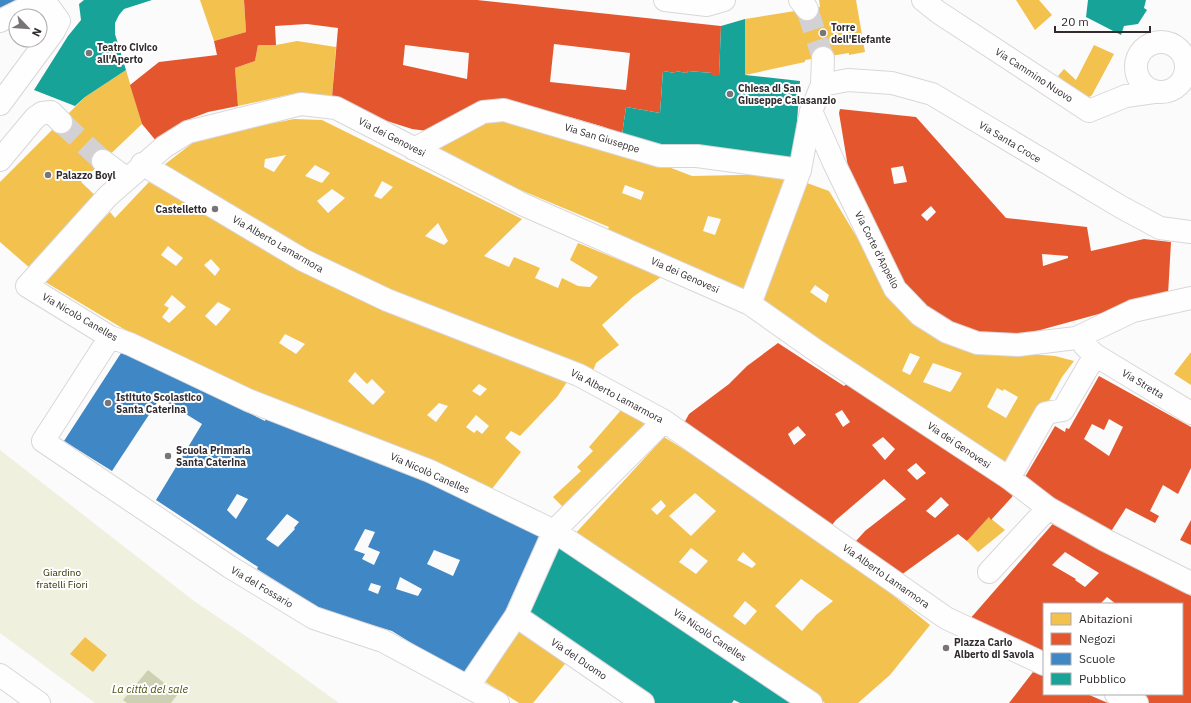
<svg xmlns="http://www.w3.org/2000/svg" width="1191" height="703" font-family="'IBM Plex Sans',sans-serif">
<rect width="100%" height="100%" fill="#fcfbfc"/>
<path fill="#eff0dd" fill-rule="evenodd" d="M0,450L194,601L253,641L339,703H171L177,695L124,700L127,703H95L0,633ZM85,637L107,655L93,672L71,654Z"/>
<path fill="#cdd0b2" d="M148,670L178,694L171,703H127L123,700Z"/>
<path fill="#f2c14e" fill-rule="evenodd" d="M200,0H244L246,32L214,41Z
M819,0H856L865,52L849,55V53L805,60V62L745,75V19L820,7Z
M1016,0H1039L1052,15L1035,30Z
M297,41L336,47L332,97L297,93L238,106L235,68L255,61L258,45H276Z
M1094,45L1114,54L1092,95L1088,98L1082,96L1058,76L1064,69L1076,80Z
M126,70L142,124L81,182L99,199L31,269L0,242V182L85,97Z
M294,119L322,120L522,219L484,256L509,267L514,257L540,268L535,278L558,288L562,278L578,286L590,287L598,277L570,260L578,243L661,277L633,297L602,325L619,345L596,363L592,374L402,298L320,260L164,165L199,138ZM286,155L274,172L264,167L265,159ZM315,165L330,173L322,183L305,176ZM382,181L393,187L381,199L374,196ZM332,189L345,198L328,213L317,201ZM438,223L448,241L444,245L425,236Z
M483,119L514,121L622,149L692,176L786,174L744,291L608,229L609,227L430,152ZM625,185L644,192L641,200L622,193ZM708,216L721,219L715,235L703,231Z
M149,182L322,282L409,319L567,382L557,397L520,436L511,431L505,438L521,452L491,490L224,380L122,328L42,280L110,212L115,218ZM168,246L183,258L176,266L161,255ZM211,259L220,269L215,276L204,265ZM172,295L186,307L169,323L162,317L169,308L164,305ZM218,302L231,309L216,326L205,316ZM285,334L305,344L296,354L279,343ZM355,372L367,384L372,379L385,392L373,405L348,381ZM479,384L487,389L480,396L472,391ZM439,403L448,406L436,422L427,415ZM476,415L489,426L482,434L477,430L474,433L466,427Z
M807,183L829,191L896,302L989,351L1055,356L1074,361L1062,377L1009,473L812,338L814,335L763,300ZM815,285L829,295L826,303L810,292ZM910,353L920,357L910,375L902,371ZM933,363L962,373L952,390L950,392L923,382ZM997,388L1003,391L1004,389L1018,397L1006,418L987,407Z
M1191,352V385L1174,374Z
M622,409L648,426L565,509L553,497L581,471L577,467L593,451L589,447Z
M664,437L717,470L884,588L930,625L890,675L858,703H825L574,535ZM695,493L716,511L691,536L669,516ZM661,500L666,506L657,515L651,509ZM691,548L708,561L696,574L679,562ZM743,552L756,564L752,568L737,560ZM801,579L833,601L816,615L802,631L775,606ZM745,601L757,611L745,625L733,616Z
M989,517L1005,530L978,552L967,541Z
M520,626L569,659L533,703H519L484,681Z
M85,637L107,655L93,672L70,654Z"/>
<path fill="#e4572e" fill-rule="evenodd" d="M244,0H477L721,26L719,76H712V73L688,71L687,73L675,71V73L663,71L660,113L626,107L622,135L604,127L570,117L482,101L435,132L412,129L387,121L332,97L338,28L307,24L275,26L276,45H258L255,61L235,68L238,106L208,112L182,122L157,142L142,124L130,85L159,62L217,55L214,41L246,32ZM554,44L630,53L626,90L550,82ZM405,45L469,53L467,79L403,65Z
M840,109L916,117L1006,218L1087,227L1091,251L1144,239L1171,242L1168,295L1022,335L985,333L948,324L909,292L852,191L839,113ZM903,166L907,182L894,184L891,168ZM931,206L936,212L927,221L921,215ZM1042,254L1068,256V258L1043,266Z
M778,343L844,386L849,382L1014,492L1012,497L991,520L989,517L967,541L958,534L901,575L856,541L865,531L906,499L884,479L836,520L832,525L683,425L689,414L729,384L747,366ZM842,410L850,422L843,427L835,414ZM798,426L806,435L794,445L788,434ZM883,437L895,449L885,460L872,445ZM916,463L926,473L917,480L907,470ZM941,497L949,505L935,518L926,511Z
M1099,376L1191,427V468L1178,494L1163,485L1150,511L1159,516L1155,523L1126,508L1110,533L1022,482L1055,426L1065,432L1066,428L1069,429ZM1109,419L1123,427L1109,456L1084,439L1092,424L1104,430Z
M1057,519L1191,596V703H1149L1128,694H1182V604H1116L1107,597L1100,604H1044V656L969,620ZM1065,552L1099,573L1085,587L1075,580L1076,579L1052,565Z
M1191,520V545L1180,540Z
M1033,672L1044,676V694H1087L1108,703H1009Z"/>
<path fill="#3f88c5" fill-rule="evenodd" d="M0,0H16L0,8Z
M123,350L265,421L267,416L431,484L540,535L508,605L513,608L466,677L392,631L322,610L257,569L258,567L156,500L202,424L160,398L112,471L64,441ZM237,494L248,499L236,519L227,510ZM287,514L299,522L294,528L295,529L278,547L266,539ZM365,529L375,532L368,547L380,552L374,565L362,559L365,554L354,550ZM434,550L460,560L453,576L427,564ZM400,577L422,589L418,596L396,589ZM371,583L381,586L378,594L368,590Z"/>
<path fill="#17a398" d="M84,0H152L124,9L119,15L115,23V34L126,70L85,97L75,106L34,90L68,36L81,20L79,4Z
M1088,0H1146L1144,8L1147,10L1138,24L1124,26L1121,35L1086,17Z
M745,19V75L800,81L794,163L661,151L622,135L626,107L660,113L663,71L675,73V71L687,73L688,71L712,73V76H719L721,26Z
M557,545L792,703H740L734,700L732,703H653L529,614Z"/>
<g fill="none" stroke-linecap="round" stroke-linejoin="round">
<path stroke="#d3d1d3" stroke-width="22" stroke-dasharray="22 11" stroke-linecap="butt" d="M807,9L823,58
M61,122L103,161"/>
<g stroke="#d9d6d8" stroke-width="24">
<path id="pedestrian" d="M414,149L483,112L504,110L660,156H697L800,170
M516,616L643,703"/>
</g>
<g stroke="#d9d6d8" stroke-width="24">
<path id="minor" d="M665,0L707,5L724,0
M800,0L807,9
M923,0L938,12L1089,111L1126,96L1154,92
M0,21L42,0
M1136 67a25 25 0 1 1 50 0a25 25 0 1 1-50 0Z
M822,85L848,80L892,83L932,94L1121,207L1160,228L1191,232
M0,104L54,31L59,21L44,0
M811,111L834,163L895,289L920,315L947,332L977,343L1018,345L1076,338L1133,311L1191,298
M0,160L35,118L42,113L51,112L61,122
M103,161L127,179
M142,164L303,260L387,300L579,375L664,421L946,618L1044,664
M750,304L800,170L811,111L822,85L823,58
M110,337L43,441L230,567L314,618L383,641L498,703
M1085,346L1095,355L1191,413
M1009,478L1046,413L1063,410L1095,355
M989,572L1048,508
M468,687L516,616L554,531L664,421
M1116,694L1137,703
M811,703L554,531L430,471L248,400L130,344L110,337L27,286L108,196L164,147L188,132L301,104L336,108L524,205L750,304L818,352L1009,478L1048,508L1105,540L1191,583"/>
</g>
<g stroke="#d9d6d8" stroke-width="24">
<path id="tertiary" d="M0,675L39,703"/>
</g>
<use href="#pedestrian" stroke="#fffeff" stroke-width="22"/>
<use href="#minor" stroke="#fffeff" stroke-width="22"/>
<use href="#tertiary" stroke="#fffeff" stroke-width="22"/>
</g>
<g fill="#787477" stroke="#fff" stroke-width="1.5">
<circle cx="823" cy="33" r="4"/>
<circle cx="89" cy="53" r="4"/>
<circle cx="730" cy="94" r="4"/>
<circle cx="48" cy="175" r="4"/>
<circle cx="215" cy="209" r="4"/>
<circle cx="108" cy="403" r="4"/>
<circle cx="168" cy="456" r="4"/>
<circle cx="946" cy="648" r="4"/>
</g>
<g text-anchor="middle" dominant-baseline="central" stroke-width="4" stroke-linejoin="round" paint-order="stroke">
<g font-size="10" font-weight="bold" fill="#312b2f" stroke="#fff" text-anchor="start">
<text x="831" y="27">Torre<tspan x="831" dy="12">dell'Elefante</tspan></text>
<text x="97" y="47">Teatro Civico<tspan x="97" dy="12">all'Aperto</tspan></text>
<text x="738" y="88">Chiesa di San<tspan x="738" dy="12">Giuseppe Calasanzio</tspan></text>
<text x="56" y="175">Palazzo Boyl</text>
<text x="207" y="209" text-anchor="end">Castelletto</text>
<text x="116" y="397">Istituto Scolastico<tspan x="116" dy="12">Santa Caterina</tspan></text>
<text x="176" y="450">Scuola Primaria<tspan x="176" dy="12">Santa Caterina</tspan></text>
<text x="954" y="642">Piazza Carlo<tspan x="954" dy="12">Alberto di Savoia</tspan></text>
</g>
<g font-size="10" fill="#312b2f" stroke="#fff">
<text transform="translate(1034 75) rotate(33)">Via Cammino Nuovo</text>
<text transform="translate(392 137) rotate(27)">Via dei Genovesi</text>
<text transform="translate(602 138) rotate(17)">Via San Giuseppe</text>
<text transform="translate(1010 142) rotate(31)">Via Santa Croce</text>
<text transform="translate(278 244) rotate(30)">Via Alberto Lamarmora</text>
<text transform="translate(877 250) rotate(63)">Via Corte d'Appello</text>
<text transform="translate(685 275) rotate(24)">Via dei Genovesi</text>
<text transform="translate(80 317) rotate(30)">Via Nicolò Canelles</text>
<text transform="translate(1143 384) rotate(31)">Via Stretta</text>
<text transform="translate(617 396) rotate(28)">Via Alberto Lamarmora</text>
<text transform="translate(959 445) rotate(34)">Via dei Genovesi</text>
<text transform="translate(430 473) rotate(24)">Via Nicolò Canelles</text>
<text transform="translate(886 576) rotate(35)">Via Alberto Lamarmora</text>
<text transform="translate(262 587) rotate(31)">Via del Fossario</text>
<text transform="translate(710 635) rotate(34)">Via Nicolò Canelles</text>
<text transform="translate(579 659) rotate(34)">Via del Duomo</text>
</g>
<g font-size="10" fill="#313300" stroke="#fff">
<text x="62" y="572">Giardino<tspan x="62" dy="12">fratelli Fiori</tspan></text>
</g>
<g font-size="11" font-style="italic" fill="#4f520d" stroke="#fff">
<text x="150" y="689">La città del sale</text>
</g>
</g>
<rect x="1043" y="603" width="140" height="92" fill="#ffffff" stroke="#adaaac"/>
<rect x="1051" y="613" width="20" height="12" fill="#f2c14e" stroke="#adaaac"/>
<text x="1079" y="623" font-size="12" fill="#312b2f">Abitazioni</text>
<rect x="1051" y="633" width="20" height="12" fill="#e4572e" stroke="#adaaac"/>
<text x="1079" y="643" font-size="12" fill="#312b2f">Negozi</text>
<rect x="1051" y="653" width="20" height="12" fill="#3f88c5" stroke="#adaaac"/>
<text x="1079" y="663" font-size="12" fill="#312b2f">Scuole</text>
<rect x="1051" y="673" width="20" height="12" fill="#17a398" stroke="#adaaac"/>
<text x="1079" y="683" font-size="12" fill="#312b2f">Pubblico</text>
<g transform="translate(28 28) rotate(115)"><circle r="19" fill="#ffffff" stroke="#adaaac"/>
<path d="M0-3L7 15L0 10L-7 15Z" fill="#787477"/>
<text y="-6" font-size="11" font-weight="bold" text-anchor="middle" fill="#312b2f">N</text>
</g>
<path d="M1055 26v6h95v-6" fill="none" stroke="#312b2f" stroke-width="2"/>
<text x="1061" y="26" font-size="12" fill="#312b2f" stroke="#ffffff" stroke-width="3" paint-order="stroke">20 m</text>
</svg>
